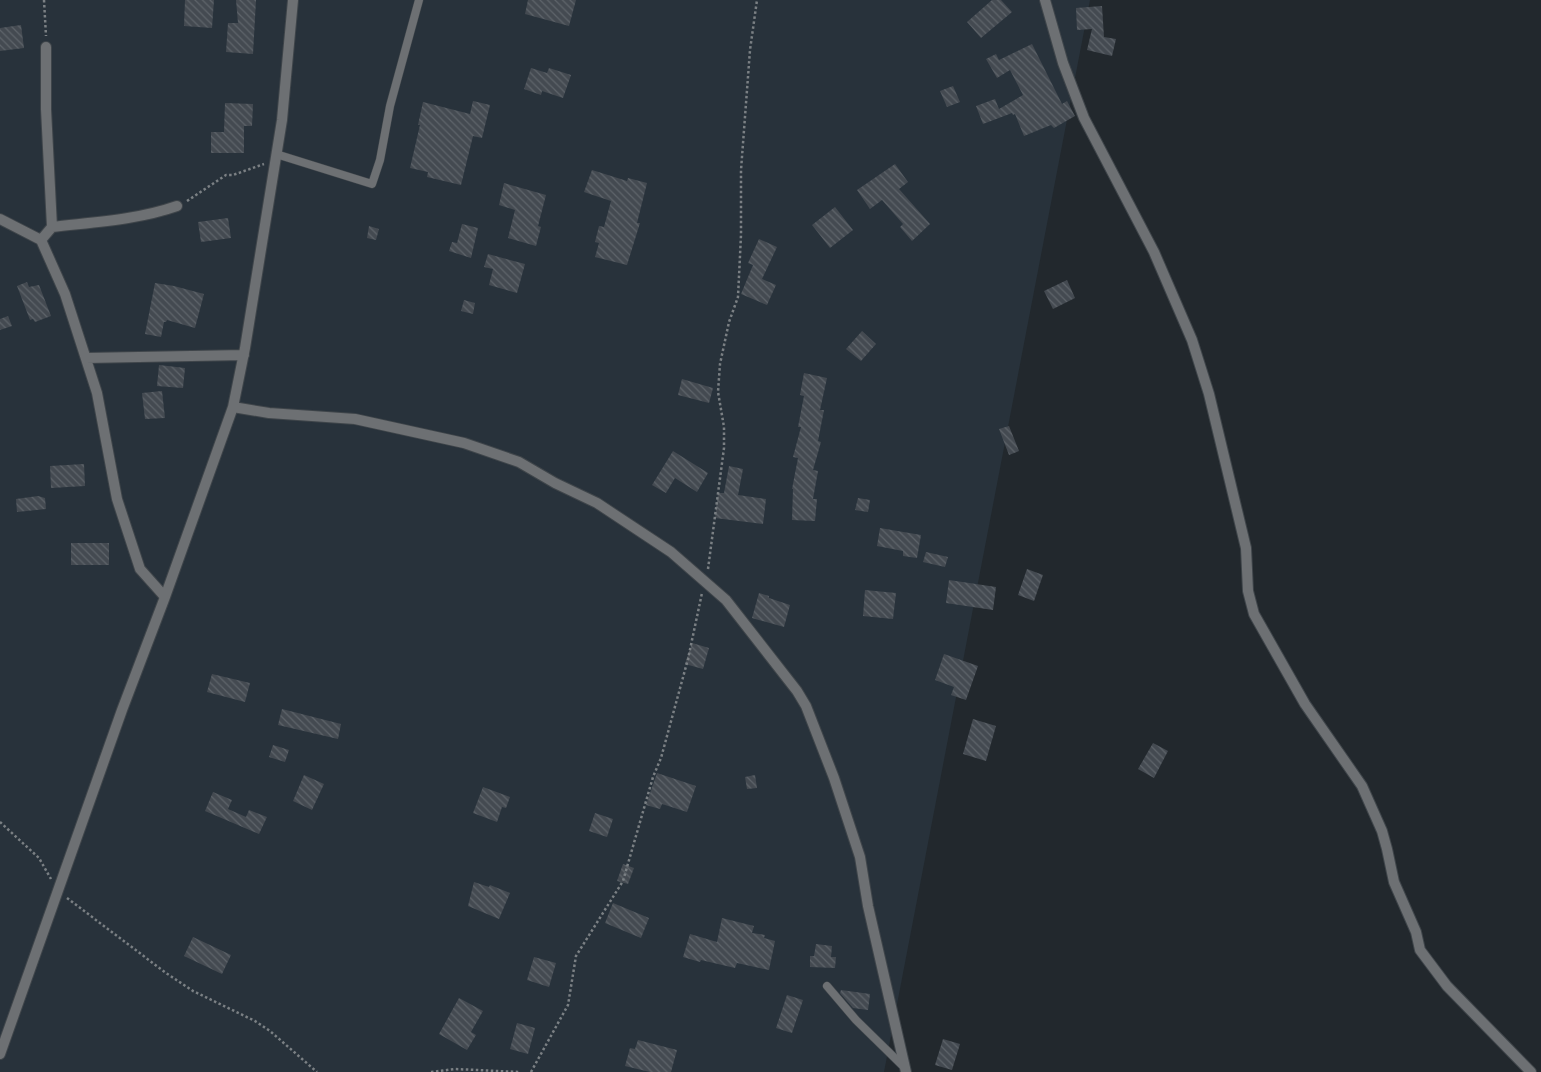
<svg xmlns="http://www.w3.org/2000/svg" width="1541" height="1072" font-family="Commissioner,sans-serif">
<defs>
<pattern id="building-back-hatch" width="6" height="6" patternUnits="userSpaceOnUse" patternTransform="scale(1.25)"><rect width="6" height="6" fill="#444a51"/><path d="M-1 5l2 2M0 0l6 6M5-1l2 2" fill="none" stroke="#5e646a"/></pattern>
</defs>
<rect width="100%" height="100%" fill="#22282d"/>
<path fill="#28323b" d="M0,0H1090L884,1072H0Z"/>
<path fill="url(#building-back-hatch)" d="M185,0H214L212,28L184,26Z
M236,0H256L253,54L226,52L228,23H238Z
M528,0H576L569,26L525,14Z
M992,0H1001L1012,12L981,38L967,22Z
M1102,6L1104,37L1116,39L1112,56L1087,50L1092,29L1077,30L1076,8Z
M21,25L24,48L0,51V28Z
M1032,44L1062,104L1067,101L1075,116L1054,128L1051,125L1024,136L1015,114L1013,115L1012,113L983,124L976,106L995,99L999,109L1023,95L1010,70L997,78L986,59L996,54L999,60Z
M531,68L547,73L549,68L571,75L563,98L542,91L541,95L524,89Z
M953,86L960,102L947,107L940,91Z
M473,101L490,105L482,138L473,136L461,185L427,177L428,172L410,168L420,125H418L423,102L470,114Z
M225,103L253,104L252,126H244V153H211V132H224Z
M895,164L908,182L899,189L930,224L912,241L900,227L903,224L882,200L870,209L857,190Z
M592,170L627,181L628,178L647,183L637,223H640L627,265L595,257L599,243L595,242L599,226L604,227L611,201L584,192Z
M504,183L546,195L538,226L541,227L536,246L508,238L515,210L499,205Z
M835,207L853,230L830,248L812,225Z
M228,218L231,238L201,242L198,222Z
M462,224L478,228L471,258L449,251L452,242L457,243Z
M369,226L379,229L376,240L367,238Z
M759,239L777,247L762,279L776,285L767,305L741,294L753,265L748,263Z
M488,254L525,264L517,293L489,285L493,269L484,267Z
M1067,280L1075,298L1053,309L1044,291Z
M27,282L29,287L39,285L51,316L35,322L33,319L30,320L17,286Z
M155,283L174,286L204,294L195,328L167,320L166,322H164L161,337L145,334Z
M464,300L475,303L473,314L461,311Z
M8,316L12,326L0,330V319Z
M862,331L876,344L861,361L846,349Z
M159,365L185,368L183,388L157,386Z
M804,373L827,378L820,410H824L818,441L821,442L813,470L818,471L813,499H817L815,521L792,520L793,489H792L798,458L793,457L801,427H798L804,396L800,395Z
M682,379L713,388L709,403L678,395Z
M162,391L165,418L145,419L142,393Z
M1009,426L1019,451L1009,455L999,429Z
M673,451L708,473L697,492L675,478L666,493L652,485Z
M84,464L85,486L51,488L50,466Z
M729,466L743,469L738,495L766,499L763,524L715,518L718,493H724Z
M38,496L45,498L46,509L17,512L16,499Z
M858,498L870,500L868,512L855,510Z
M880,528L921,535L917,558L903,556V551L877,546Z
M71,543H109V565H71Z
M926,552L948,557L945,567L923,562Z
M1027,569L1043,575L1034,601L1018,595Z
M949,580L996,587L993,610L946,603Z
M865,590L896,593L893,619L863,616Z
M759,593L769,596V598L790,605L784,627L752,618Z
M692,643L709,648L703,669L685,664Z
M944,654L978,666L966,700L951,695L954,687L935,680Z
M212,674L250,683L245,702L207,692Z
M282,709L341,724L338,739L278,725Z
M973,719L996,726L986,761L963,754Z
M1153,743L1168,751L1154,778L1138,769Z
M273,745L289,750L285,762L269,757Z
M657,773L696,786L687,812L662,804L660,809L646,805Z
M304,775L324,784L312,810L293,801Z
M755,775L757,788L747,789L745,777Z
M483,787L510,797L506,808L502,807L497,822L473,813Z
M213,792L232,800L228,809L246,817L249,810L267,817L259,834L205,811Z
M595,813L613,819L607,837L589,831Z
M623,864L634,868L628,884L617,881Z
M474,882L489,887L490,885L510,893L499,919L468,906Z
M613,903L649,918L641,938L605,923Z
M722,918L754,926L752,933L765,935L764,938L775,941L769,970L737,963L735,968L701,960L700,962L683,957L690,934L717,942Z
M193,937L231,955L222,974L184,956Z
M816,944L832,946L831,957H836L835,968L810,967V956H814Z
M534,957L556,963L549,987L527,980Z
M841,990L870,994L868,1010L853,1008L840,993Z
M787,995L803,1000L792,1033L776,1028Z
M459,998L483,1011L471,1032L476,1035L467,1050L439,1034Z
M517,1023L535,1028L528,1054L510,1049Z
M943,1039L960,1044L952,1070L935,1065Z
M638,1040L677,1050L671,1072H650L625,1066L630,1048L635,1049Z"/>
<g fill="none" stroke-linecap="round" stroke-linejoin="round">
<g stroke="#3f454a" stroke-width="9">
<path id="lane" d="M276,154L372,184L380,160L390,106L419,0
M827,986L856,1020L905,1068"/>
</g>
<g stroke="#3f454a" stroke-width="12">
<path id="street" d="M1045,0L1063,63L1084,118L1154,252L1192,340L1209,394L1246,548L1248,591L1254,614L1305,704L1362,786L1382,831L1387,849L1394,882L1416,932L1420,950L1447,986L1531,1072
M46,47V109L52,227
M0,219L41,240L65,294L97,393L117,499L140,569L165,597
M41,240L52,227C94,222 137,220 177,206
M86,358L244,355
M233,407L269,413L355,419L464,443L519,462L555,483L597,503L671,552L726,600L797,691L806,706L834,778L860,857L868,906L906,1072
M0,1054L122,710L165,597L233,407L245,348L282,120L293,0"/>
</g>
<path stroke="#7b8084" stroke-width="2.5" stroke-dasharray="2.5 2.5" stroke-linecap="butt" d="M44,0L46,36
M187,201L226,175H233L264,164
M708,569L724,448V427L718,392L720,364L729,322L738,297L741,235V170L750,50L757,0
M0,822L39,858L51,879
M67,898L166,973L193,991L255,1021L270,1031L317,1072
M431,1072L455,1069L519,1072
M531,1072L568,1005L576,956L623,881L653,777L661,758L688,659L702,593"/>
<use href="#lane" stroke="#6d7073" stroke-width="8"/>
<use href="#street" stroke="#6d7073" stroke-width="10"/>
</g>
</svg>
